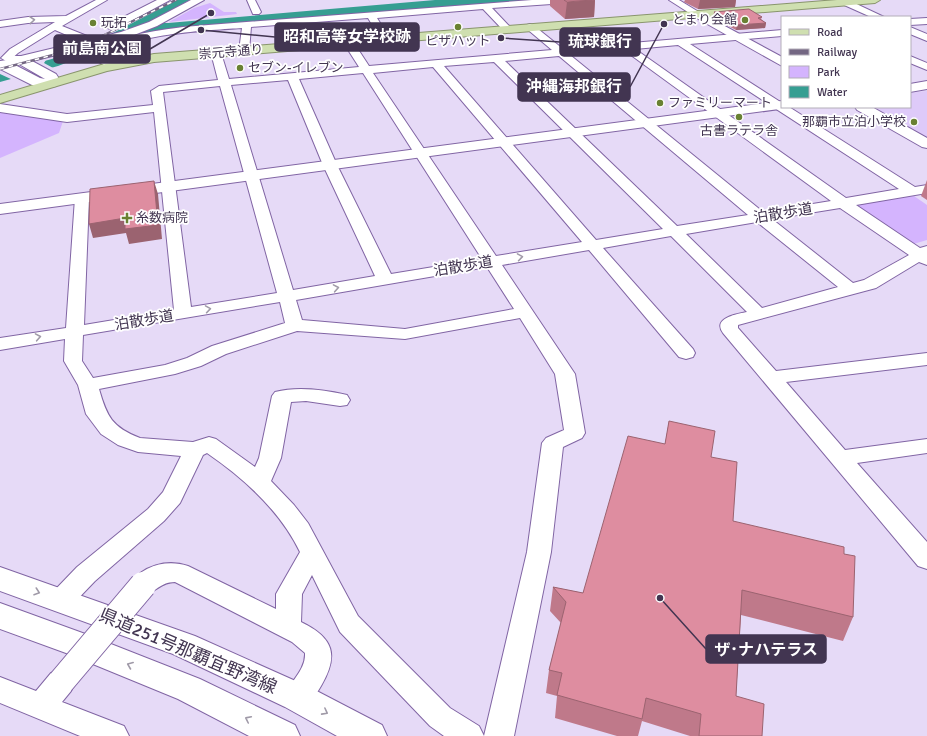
<svg xmlns="http://www.w3.org/2000/svg" width="927" height="736" font-family="Signika,'Noto Sans JP',sans-serif">
<rect width="100%" height="100%" fill="#e6daf7"/>
<path fill="#decaf9" d="M927,91V137L873,107H910V93Z"/>
<path fill="#d4b4fe" d="M210,3L224,12H236L237,14L169,22L194,8Z
M0,110L63,121L59,133L0,158Z
M914,196L927,205V240L910,245L851,204Z"/>
<path fill="#369e92" d="M177,0H190L151,21L158,23H168L435,0H535L182,28L115,44L58,66L0,82V73L74,53Z"/>
<path fill="#e6daf7" d="M46,60L44,63L55,69L13,80L0,74V72Z"/>
<g fill="none" stroke-linecap="round" stroke-linejoin="round">
<g stroke="#8165a4" stroke-width="2">
<path id="minor" d="M96,0H107L62,26L87,36L89,38L87,40L76,39L55,30L18,53L10,60L6,61L1,58L10,49L55,22L28,23L0,27V21L28,17L66,16Z
M247,0H255L261,12L259,14H253Z
M532,0H570L566,3L492,8L512,29L507,32L504,31L483,9L377,18L390,39L385,42L382,41L368,18L251,27L249,51L244,54L239,51L242,28C215,30 118,33 108,60L116,66L111,69L97,61C107,34 158,31 183,27Z
M669,0H679L702,14L700,16H694Z
M842,0H848L884,17H871L842,4L841,2Z
M927,18V24L910,25V19Z
M530,24L533,25L563,49L782,30V36L690,44L782,103V107H789L915,187L927,185V193L856,205L920,248L927,246V265L919,262L876,288L738,325V328L776,371L927,353V365L786,382L845,450L927,439V453L857,463L927,542V569L918,566L723,333C712,318 737,314 747,312L671,236L603,248L693,349L695,353L693,357L686,359L679,357L589,250L502,265L575,374L585,433L582,438L563,447L551,552L514,736H484L527,552L542,443L546,438L564,430L555,374L520,318L405,339L297,331L226,354L201,366L175,374L99,389C107,417 112,427 140,438L193,442L209,437L216,439L255,467L259,458L272,396L275,392C298,386 325,390 347,395L350,400L347,405L340,406L306,401L291,402L281,458L271,481L294,505L308,523L358,616L450,708L479,726L484,736H444L430,726L340,632L312,575L302,594L301,622C334,638 339,655 321,686C314,698 309,705 297,710L287,706L283,697C290,682 306,670 305,653L292,642L175,582C156,582 155,599 134,592L130,585C141,565 168,559 188,566L276,609V594L300,552C280,511 245,479 207,453L203,455L180,503L164,521L95,581L70,607L61,610L52,607L48,600L52,593L77,567L148,509L163,492L181,456L138,452L118,445L101,434L86,414L78,385L64,361L65,339L0,350V338L66,328L75,198L77,195L82,194L87,195L89,198L84,325L174,310L154,112L67,122L0,112V104L67,114L153,105L151,91L159,86L218,80L211,53L216,50L221,53L229,79L359,67L343,42L348,39L352,40L369,66L552,50L527,29L525,27L527,25ZM678,45L899,189L846,198L635,49ZM624,50L831,201L763,212L570,55ZM559,56L748,215L677,226L505,61ZM494,62L663,229L596,240L444,66ZM433,67L582,242L496,256L373,73ZM363,73L482,259L391,274L337,165L299,79ZM288,80L323,165L375,276L293,290L231,85ZM220,86L277,293L191,307L163,92ZM840,208L909,255L864,280L853,283L772,219ZM757,222L838,287L762,308L686,234ZM487,267L514,309L405,329L302,320L296,300ZM280,302L285,323L212,346L187,358L165,365L93,378L82,361L83,335Z
M910,27L927,34V41L910,34Z
M910,56L927,63V70L910,63Z
M61,670L71,673L75,682L71,691L62,702L124,726L129,736H80L0,703V677L36,691L51,673Z"/>
</g>
<g stroke="#8165a4" stroke-width="2">
<path id="tertiary" d="M157,0H170L116,29L112,30L106,27L108,25Z
M191,0H204L157,26L129,37L32,61L56,74L58,77L56,86L51,87L32,85L0,69V61L7,60L9,56H21L121,32L149,22ZM19,64L45,79L40,78L15,65Z
M697,11L782,57V66L693,16L692,14L693,12Z
M927,81V89L910,92V84Z
M782,101V107L787,108L0,214V204Z
M855,107H872L927,138V148L922,147L857,110Z"/>
</g>
<g stroke="#8165a4" stroke-width="2">
<path id="secondary" d="M0,567L195,636L309,687L382,725L387,736H337L285,707L173,654L0,591Z
M0,603L88,635L200,679L295,725L300,736H249L178,699L66,653L0,629Z"/>
</g>
<g stroke="#89956d" stroke-width="2">
<path id="primary" d="M837,0H880L875,3L154,62L107,71L0,103V95L101,65L154,54Z"/>
</g>
<use href="#minor" fill="#fff" fill-rule="evenodd"/>
<use href="#tertiary" fill="#fff" fill-rule="evenodd"/>
<use href="#secondary" fill="#fff" fill-rule="evenodd"/>
<use href="#primary" fill="#cfdfb0" fill-rule="evenodd"/>
<g stroke="#746783" stroke-width="2.5">
<path id="rail" d="M0,69L53,55L92,41L176,0"/>
</g>
<use href="#rail" stroke="#fff" stroke-width="1.5" stroke-dasharray="4.5" stroke-linecap="butt"/>
<g stroke="#8165a4" stroke-width="28" stroke-linecap="butt">
<path id="minor-bridge" d="M61,682L143,585"/>
</g>
<use href="#minor-bridge" stroke="#fff" stroke-width="26"/>
</g>
<path fill="#bf798a" d="M550,0H595L594,17L565,19L550,6Z
M685,0H736L735,7L698,9L684,2Z
M714,12L762,17L761,19L766,23L765,28L736,30L713,18Z
M927,180V200L921,196Z
M669,421L711,457L733,521L853,617L843,641L741,615L736,696L762,736H690L642,721L638,736H617L555,718L557,696L546,693L549,670L561,623L550,611L553,587L583,593L665,444Z"/>
<path fill="#9b6370" d="M595,0L594,17L565,19L567,2Z
M700,0H736L735,7L698,9Z
M766,23L765,28L736,30L737,25Z
M154,181L158,194L162,239L129,244L126,233L93,238L89,224Z"/>
<path fill="#de8da0" stroke="#9b6370" d="M564,0H592L567,2Z
M749,9L762,17L758,18L766,23L737,25L714,12Z
M154,181L158,225L125,229V218L89,224L90,189Z
M669,421L715,431L711,457L737,462L733,521L844,547V554L855,556L853,617L742,590L736,696L764,704L762,736H699L701,714L646,698L642,719L557,695L562,673L549,670L566,602L553,587L583,593L628,436L665,444Z"/>
<defs><path id="oneway-chevron" d="M-2-3.5L2.5 0L-2 3.5" fill="none" stroke-width="1.6" stroke-linecap="round" stroke-linejoin="round"/></defs>
<g stroke="#a09aa8">
<use href="#oneway-chevron" transform="translate(32 20) rotate(-5)"/>
<use href="#oneway-chevron" transform="translate(520 257) rotate(-9)"/>
<use href="#oneway-chevron" transform="translate(336 288) rotate(-10)"/>
<use href="#oneway-chevron" transform="translate(208 309) rotate(-9)"/>
<use href="#oneway-chevron" transform="translate(38 337) rotate(-10)"/>
<use href="#oneway-chevron" transform="translate(37 592) rotate(19)"/>
<use href="#oneway-chevron" transform="translate(130 665) rotate(-158)"/>
<use href="#oneway-chevron" transform="translate(325 712) rotate(28)"/>
<use href="#oneway-chevron" transform="translate(248 719) rotate(-154)"/>
</g>
<g fill="#698133" stroke="#fff" stroke-width="1.5">
<circle cx="745" cy="20" r="4"/>
<circle cx="93" cy="23" r="4"/>
<circle cx="458" cy="27" r="4"/>
<circle cx="240" cy="68" r="4"/>
<circle cx="660" cy="103" r="4"/>
<circle cx="739" cy="117" r="4"/>
<circle cx="914" cy="122" r="4"/>
<path d="M125 212h4v4h4v4h-4v4h-4v-4h-4v-4h4z"/>
</g>
<g text-anchor="middle" dominant-baseline="central" stroke-width="3.5" stroke-linejoin="round" paint-order="stroke">
<g font-size="13" fill="#423551" stroke="#fff" text-anchor="start">
<text x="737" y="20" text-anchor="end">とまり会館</text>
<text x="101" y="23">玩拓</text>
<text x="458" y="41" text-anchor="middle">ピザハット</text>
<text x="248" y="68">セブン-イレブン</text>
<text x="668" y="103">ファミリーマート</text>
<text x="906" y="122" text-anchor="end">那覇市立泊小学校</text>
<text x="739" y="131" text-anchor="middle">古書ラテラ舎</text>
<text x="136" y="218">糸数病院</text>
</g>
<g font-size="13" fill="#423551" stroke="#fff">
<text transform="translate(231 52) rotate(-5)">崇元寺通り</text>
</g>
<g font-size="15" fill="#423551" stroke="#fff">
<text transform="translate(783 213) rotate(-9)">泊散歩道</text>
<text transform="translate(463 266) rotate(-9)">泊散歩道</text>
<text transform="translate(144 320) rotate(-9)">泊散歩道</text>
</g>
<g font-size="18" fill="#423551" stroke="#fff">
<text transform="translate(188 651) rotate(23)">県道251号那覇宜野湾線</text>
</g>
</g>
<path fill="none" stroke="#423551" stroke-width="1.5" d="M201 30L275 37M501 38L560 42M211 13L150 49M664 24L630 87M660 598L706 649"/>
<g fill="#423551" stroke="#fff" stroke-width="1.5">
<circle cx="201" cy="30" r="4"/>
<circle cx="501" cy="38" r="4"/>
<circle cx="211" cy="13" r="4"/>
<circle cx="664" cy="24" r="4"/>
<circle cx="660" cy="598" r="4"/>
</g>
<g fill="#423551" stroke="#423551" stroke-width="1.5">
<rect x="275" y="23" width="144" height="28" rx="4"/>
<rect x="560" y="28" width="80" height="28" rx="4"/>
<rect x="54" y="35" width="96" height="28" rx="4"/>
<rect x="518" y="73" width="112" height="28" rx="4"/>
<rect x="706" y="635" width="120" height="28" rx="4"/>
</g>
<g font-size="16" text-anchor="middle" font-weight="bold" fill="#fff">
<text x="347" y="42">昭和高等女学校跡</text>
<text x="600" y="47">琉球銀行</text>
<text x="102" y="54">前島南公園</text>
<text x="574" y="92">沖縄海邦銀行</text>
<text x="766" y="655">ザ･ナハテラス</text>
</g>
<rect x="781" y="16" width="130" height="92" fill="#ffffff" stroke="#b3aeb9"/>
<rect x="789" y="29" width="20" height="6" fill="#cfdfb0" stroke="#b3aeb9"/>
<text x="817" y="36" font-size="12" fill="#423551">Road</text>
<rect x="789" y="49" width="20" height="6" fill="#746783" stroke="#b3aeb9"/>
<text x="817" y="56" font-size="12" fill="#423551">Railway</text>
<rect x="789" y="66" width="20" height="12" fill="#d4b4fe" stroke="#b3aeb9"/>
<text x="817" y="76" font-size="12" fill="#423551">Park</text>
<rect x="789" y="86" width="20" height="12" fill="#369e92" stroke="#b3aeb9"/>
<text x="817" y="96" font-size="12" fill="#423551">Water</text>
</svg>
